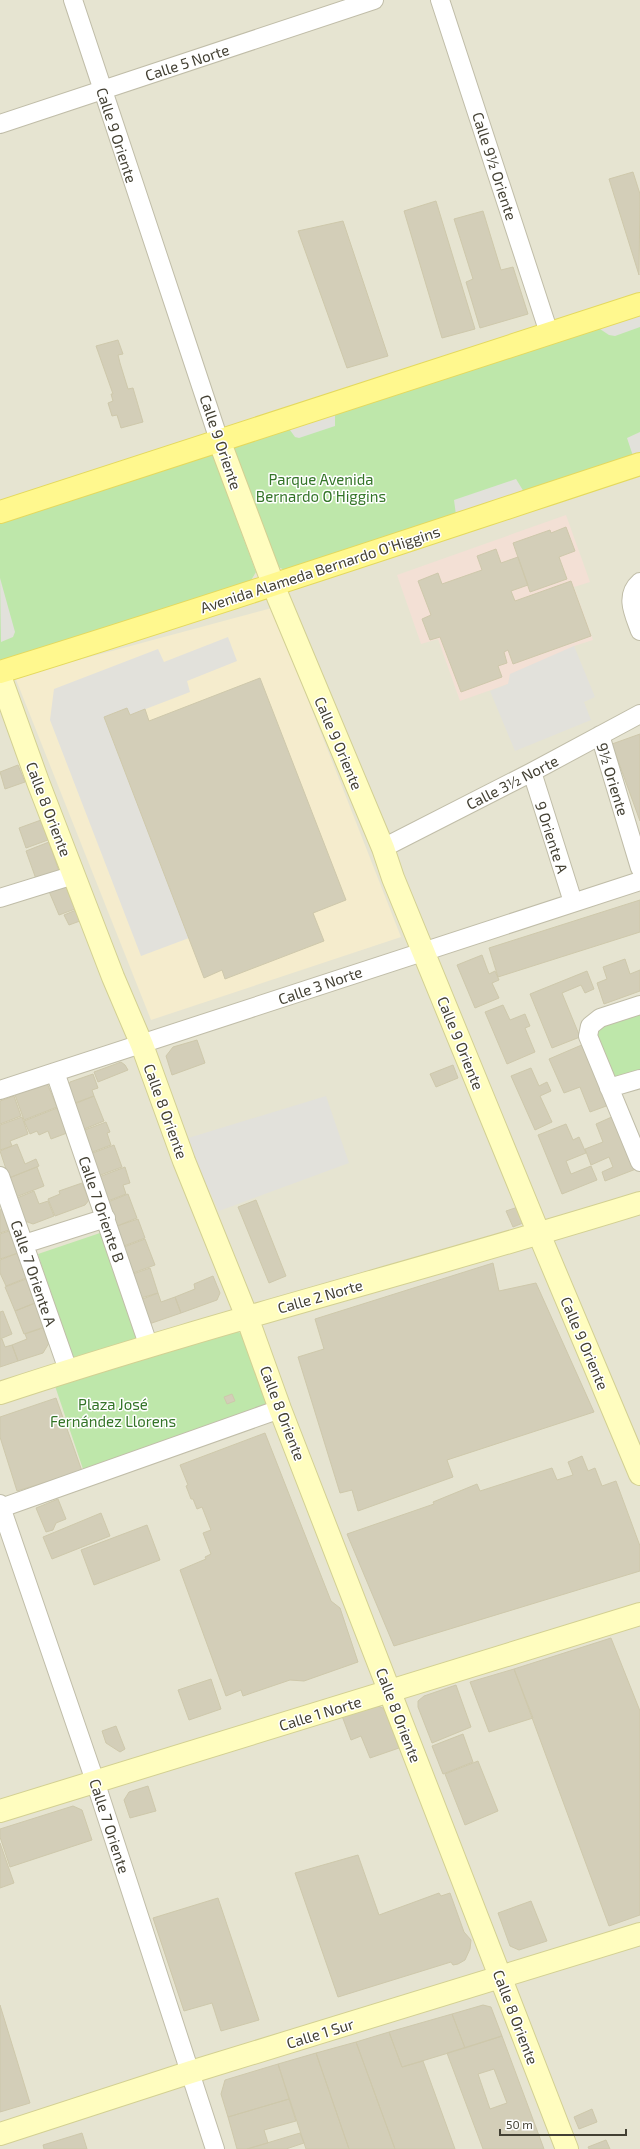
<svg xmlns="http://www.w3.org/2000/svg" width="640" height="2149" font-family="'Exo 2',sans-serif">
<rect width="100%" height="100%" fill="#f2f0e3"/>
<path fill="#e6e4d1" d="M0,0H640V2149H0Z"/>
<path fill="#f5eccd" d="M272,608L401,937L151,1020L15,677Z"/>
<path fill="#f3e0d5" d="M566,515L590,582L574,587L593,640L574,646L508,684L460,701L438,639L421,644L397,575Z"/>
<path fill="#bee7aa" d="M640,312V454L287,571L276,566L232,451L236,442Z
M202,453L213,456L256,572L250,582L0,663V519Z
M640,1012V1070L612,1079L593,1028Z
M100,1233L140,1338L71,1358L38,1254Z
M231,1329L243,1334L272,1403L84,1472L54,1383Z"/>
<path fill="#e2e1db" d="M640,312V327L615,336L609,335L597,327Z
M335,411V426L299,438L295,437L287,426Z
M640,432V454L633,456L627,438Z
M516,479L524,492L456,515L454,500Z
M0,578L15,632L13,637L1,642Z
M228,637L237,661L187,681L190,692L130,715L127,708L104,717L189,938L141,956L50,720L54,689L158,649L164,662Z
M574,646L595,697L584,702L591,720L515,751L490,691L508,684L510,674Z
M326,1096L349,1163L219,1211L185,1139Z"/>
<path fill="#d3ceb8" stroke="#cec8ab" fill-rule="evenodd" d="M633,172L640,194L639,275L609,179Z
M436,201L475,329L442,338L404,211Z
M483,211L501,270L513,267L528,314L480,328L466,282L473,279L454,219Z
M343,221L388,356L347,368L298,231Z
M118,340L123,354L118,355L120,363L128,389L133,388L143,422L121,428L117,415L112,416L108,403L113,401L111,394H113L96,346Z
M566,527L575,551L559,557L567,579L530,592L513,543L550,530L551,533Z
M496,549L501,563L518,557L528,585L511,591L515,601L571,581L591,636L513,664L508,650L504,652L507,663L498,666L502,677L461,692L440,637L430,640L422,619L431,615L418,581L438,573L442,584L482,570L477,556Z
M260,678L346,900L313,913L324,941L225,979L222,970L204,978L104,717L127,708L130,715L145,709L149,721Z
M640,734V821L612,744Z
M18,765L25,782L5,789L0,772Z
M41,820L48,840L26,848L19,828Z
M49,842L59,871L36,879L26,851Z
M66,887L75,909L59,915L48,889Z
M640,900V932L498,977L489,948Z
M76,910L80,921L69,925L64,915Z
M482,955L489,974L495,971L499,980L492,983L499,998L475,1008L457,965Z
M625,959L630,974L640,970V991L604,1004L597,983L607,979L603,967Z
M587,971L594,989L585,993L581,985L562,993L580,1037L552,1048L530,994Z
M503,1005L510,1020L525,1014L530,1026L525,1028L535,1052L507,1064L485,1012Z
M197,1040L205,1063L172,1075L166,1056L173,1047Z
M584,1044L609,1105L590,1112L580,1087L564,1093L549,1059Z
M121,1062L125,1065L128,1070L98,1082L94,1072Z
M453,1065L458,1078L436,1087L430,1074Z
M531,1068L539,1086L547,1082L551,1091L540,1096L552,1122L535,1130L511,1076Z
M93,1074L98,1088L92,1090L94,1096L72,1104L67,1090L70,1082Z
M47,1083L57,1107L24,1120L15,1095Z
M14,1096L21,1116L0,1124V1101Z
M94,1096L104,1121L82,1130L72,1105Z
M57,1108L67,1133L51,1139L48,1131L39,1135L37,1131L30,1134L24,1121Z
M614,1116L636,1169L605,1181L602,1172L613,1167L609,1157L591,1165L585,1149L603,1142L596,1124Z
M22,1117L28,1134L10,1141L12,1146L0,1150V1125Z
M106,1122L110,1132L107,1133L111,1145L90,1153L82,1131Z
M566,1124L573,1140L579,1137L586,1153L566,1161L571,1174L591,1166L597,1180L562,1194L538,1135Z
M17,1144L25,1164L36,1159L39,1166L9,1178L0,1151Z
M114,1145L122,1167L98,1176L90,1154Z
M37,1167L44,1186L16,1197L9,1178Z
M125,1167L130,1183L123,1185L126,1194L108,1201L99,1177Z
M82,1183L89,1200L85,1205L55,1216L48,1199L60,1194L59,1191Z
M34,1191L39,1204L48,1201L54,1216L33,1224L25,1221L17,1198Z
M128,1194L137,1218L117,1226L108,1202Z
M256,1200L286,1276L269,1283L238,1207Z
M521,1206L523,1223L513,1227L506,1211Z
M2,1209L9,1230L0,1233V1210Z
M138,1219L145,1238L124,1246L117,1226Z
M9,1231L18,1253L0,1259V1234Z
M145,1239L155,1265L133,1273L124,1247Z
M18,1253L26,1278L6,1286L0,1273V1260Z
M493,1263L499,1291L536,1283L594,1412L447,1460L453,1477L358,1511L352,1490L340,1493L298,1357L324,1349L315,1319Z
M150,1268L158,1293L141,1298L133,1274Z
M213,1276L220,1293L217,1300L181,1313L175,1297L195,1289L194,1284Z
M26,1279L35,1303L15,1311L5,1287Z
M158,1293L161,1302L175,1297L181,1313L149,1324L140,1300Z
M35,1303L44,1327L24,1334L15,1311Z
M3,1311L12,1334L0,1339V1312Z
M43,1328L49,1343L43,1353L18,1361L12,1345L27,1339L25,1334Z
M2,1339L5,1347L12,1345L18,1361L0,1367V1340Z
M232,1394L235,1401L227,1404L224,1397Z
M56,1398L82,1471L17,1491L0,1437V1417Z
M265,1433L331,1601L340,1608L358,1662L304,1681L290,1680L243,1696L241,1690L226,1696L180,1570L206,1559L205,1557L211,1554L203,1533L211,1530L202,1507L197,1509L193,1499H191L186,1486L188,1485L180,1465Z
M582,1456L588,1471L595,1468L602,1486L616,1481L640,1546V1571L394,1646L347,1534L434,1504L433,1502L477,1484L480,1491L552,1468L557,1480L573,1475L568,1462Z
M58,1499L66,1519L56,1523L53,1530L46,1532L36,1508Z
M101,1513L110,1536L52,1559L43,1537Z
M147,1525L160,1560L94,1585L81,1550Z
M611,1638L640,1711V1915L609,1926L514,1669Z
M514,1669L533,1718L489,1732L470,1682Z
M211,1679L221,1709L189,1720L178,1690Z
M456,1685L471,1727L432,1743L418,1707V1701L424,1696Z
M376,1705L385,1709L399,1748L370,1758L361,1736L351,1740L342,1716Z
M116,1726L125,1749L120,1752L106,1743L102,1731Z
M463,1734L473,1762L443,1774L432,1746Z
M478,1761L498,1811L465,1825L445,1774Z
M148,1786L156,1811L130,1818L124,1800L129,1792Z
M73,1806L82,1810L92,1840L10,1867L0,1837V1829Z
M0,1843L14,1883L0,1888Z
M358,1855L379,1915L439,1893L441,1896L450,1893L464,1932L471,1940L470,1949L465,1960L458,1964L453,1965L451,1962L338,1997L295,1873Z
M218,1898L259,2020L221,2031L212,2003L184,2011L153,1918Z
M531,1901L547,1941L519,1950L510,1946L498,1913Z
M0,2005L30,2103L0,2112Z
M483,2005L491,2007L502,2036L465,2048L452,2014Z
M452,2014L465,2048L402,2067L389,2032Z
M389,2032L402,2067L423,2061L455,2149H395L356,2042Z
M502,2036L544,2149H483L447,2053ZM494,2069L507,2103L490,2109L478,2074Z
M356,2042L395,2149H349L316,2053Z
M316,2053L349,2149H306L278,2064Z
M278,2064L289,2099L228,2117L221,2094L225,2080Z
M289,2099L296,2121L264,2130L268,2143L247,2149H237L228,2117Z
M592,2109L597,2122L579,2129L574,2117Z
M82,2133L87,2149H44L43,2145Z
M300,2133L304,2143L286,2149H247Z
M606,2140L610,2149H589L588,2147Z"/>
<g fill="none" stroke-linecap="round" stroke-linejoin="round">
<g stroke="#c0bda8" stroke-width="20">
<path id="street" d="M73,0L219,440
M440,0L549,333
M0,124L374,0
M640,582C624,596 634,614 640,631
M600,735L640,868
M532,772L573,902
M383,848L532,772L640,714
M0,898L74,875
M640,1005L600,1018L590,1026L588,1036L640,1162
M55,1072L149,1347
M609,1088L640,1079
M0,1090L640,881
M0,1176L68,1370
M24,1244L106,1218
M0,1504L95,1781L215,2149
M1,1508L280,1409"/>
</g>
<g stroke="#d3d092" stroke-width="24">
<path id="secondary" d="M219,440L278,597L383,848L393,878L539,1234L640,1474
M0,676L38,782L113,977L142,1045L184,1161L247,1317L280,1409L567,2149
M0,1393C212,1323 427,1269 640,1203
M0,1811L640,1614
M0,2134L191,2072L640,1934"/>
</g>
<g stroke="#e4d95e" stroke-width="24">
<path id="primary" d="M0,512L640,304
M0,672C214,606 427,534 640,464"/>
</g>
<use href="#street" stroke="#fff" stroke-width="18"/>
<use href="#secondary" stroke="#fffdbf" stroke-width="22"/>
<use href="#primary" stroke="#fff88e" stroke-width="22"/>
</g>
<g text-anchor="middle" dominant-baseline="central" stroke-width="3" stroke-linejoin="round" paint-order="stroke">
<g font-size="15" fill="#434033" stroke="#fff">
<text transform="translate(187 62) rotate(-18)">Calle 5 Norte</text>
<text transform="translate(117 135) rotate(72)">Calle 9 Oriente</text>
<text transform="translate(495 166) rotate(72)">Calle 9½ Oriente</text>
<text transform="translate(221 442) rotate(71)">Calle 9 Oriente</text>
<text transform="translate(320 569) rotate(-18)">Avenida Alameda Bernardo O'Higgins</text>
<text transform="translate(339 743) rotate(67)">Calle 9 Oriente</text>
<text transform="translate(613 779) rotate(73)">9½ Oriente</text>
<text transform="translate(512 782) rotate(-27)">Calle 3½ Norte</text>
<text transform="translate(49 809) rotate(69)">Calle 8 Oriente</text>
<text transform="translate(552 837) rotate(72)">9 Oriente A</text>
<text transform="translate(320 985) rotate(-19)">Calle 3 Norte</text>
<text transform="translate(461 1043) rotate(68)">Calle 9 Oriente</text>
<text transform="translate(166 1111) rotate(70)">Calle 8 Oriente</text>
<text transform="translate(102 1209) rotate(71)">Calle 7 Oriente B</text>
<text transform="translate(34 1273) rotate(71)">Calle 7 Oriente A</text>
<text transform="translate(320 1296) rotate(-16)">Calle 2 Norte</text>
<text transform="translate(585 1343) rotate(67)">Calle 9 Oriente</text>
<text transform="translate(283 1413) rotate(69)">Calle 8 Oriente</text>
<text transform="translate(320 1713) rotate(-17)">Calle 1 Norte</text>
<text transform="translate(399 1715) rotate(69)">Calle 8 Oriente</text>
<text transform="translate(110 1826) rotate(72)">Calle 7 Oriente</text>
<text transform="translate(516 2017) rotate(69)">Calle 8 Oriente</text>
<text transform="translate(320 2033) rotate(-17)">Calle 1 Sur</text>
</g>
<g font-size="15" fill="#337427" stroke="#fff">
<text x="321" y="479">Parque Avenida<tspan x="321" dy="17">Bernardo O'Higgins</tspan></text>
<text x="113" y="1404">Plaza José<tspan x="113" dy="17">Fernández Llorens</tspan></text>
</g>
</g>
<path d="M500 2129v6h126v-6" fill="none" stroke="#434033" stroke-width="2"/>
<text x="506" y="2129" font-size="12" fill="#434033" stroke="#ffffff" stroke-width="3" paint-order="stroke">50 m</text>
</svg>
